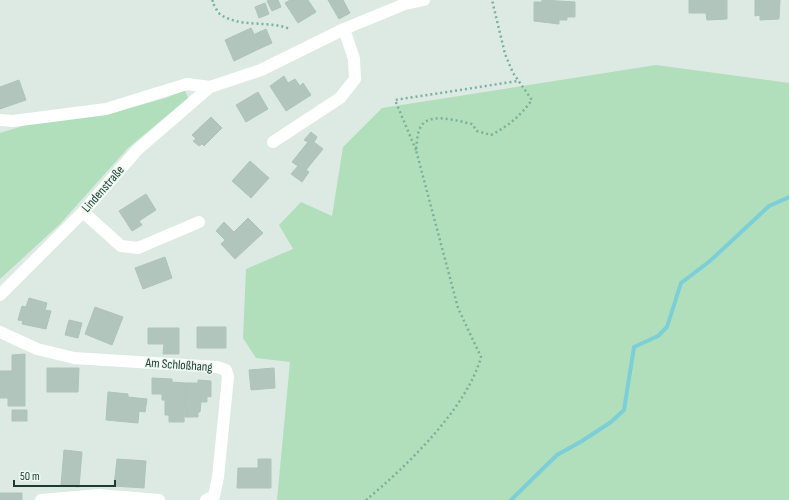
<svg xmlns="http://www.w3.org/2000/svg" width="789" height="500" font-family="'Sofia Sans Condensed',sans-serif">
<rect width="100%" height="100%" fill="#dceae3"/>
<path fill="#b1dfbb" d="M656,65L789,83V500H277L290,362L256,358L243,338L246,269L293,249L279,225L301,202L332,216L343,147L382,108Z
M185,90L188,98L128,148L60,224L0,279V133L32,123L108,114L166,98Z"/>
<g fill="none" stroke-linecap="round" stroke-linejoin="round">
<path stroke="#7cced7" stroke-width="4" d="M511,500L557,455L582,441L611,422L624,410L634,347L658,336L667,327L681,283L710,261L769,206L789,197"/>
</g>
<path fill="#b1c5bc" stroke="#aec4ba" d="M270,0H278L281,7L272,11L267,1Z
M290,0H308L316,12L298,23L285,3Z
M328,0H343L350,13L339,19Z
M542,0L575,2V17H567V20H559V24L534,21V2H542Z
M689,0H727V19L707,20L706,13H689Z
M755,0H780L779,19L760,20V15L755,16Z
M265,3L269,14L259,18L255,7Z
M251,28L261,48L234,61L225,40Z
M266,29L272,43L261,48L255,34Z
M284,76L288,83L295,79L300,86L303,83L311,95L286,111L270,86Z
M19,80L26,100L0,109V87Z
M258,92L268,109L246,122L236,105Z
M211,117L222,128L204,146L202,144L199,146L193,141L196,139L192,135Z
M311,132L317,137L314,142L323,149L306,170L309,172L302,182L291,174L298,166L292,162L308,142L304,140Z
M250,161L269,178L251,198L232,181Z
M146,194L156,210L139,221L142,225L132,231L119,211Z
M248,218L263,233L235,259L221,244L225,240L216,231L224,222L234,232Z
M165,257L172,278L143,289L135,268Z
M29,298L47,303L45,310L51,311L46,329L22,324L23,321L18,320L22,306L26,307Z
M95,307L123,317L112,345L85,334Z
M69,320L82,323L78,338L65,335Z
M197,327H226V348H197Z
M148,328H179V354H163L164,344H148Z
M25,354V406H8V398H0V371H12V355Z
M47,368H79L78,392H47Z
M274,368L275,388L251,390L249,370Z
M152,378L172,379V382L185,383L184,422H169V415H165V400H162V394H152Z
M198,380L211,381V397L207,396V402H201L200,412H198V417H185V383H198Z
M108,392L128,394V397L147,399L145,412L139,411L138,423L106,420Z
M12,410H27V421H12Z
M64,450L82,452L79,487L61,485Z
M117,459L146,461L144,488L114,486Z
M258,459H271V488H237L238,468H258Z
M0,493H22V500H0Z"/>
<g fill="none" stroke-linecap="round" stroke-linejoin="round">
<path stroke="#78b29c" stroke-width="2.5" stroke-dasharray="2 3" stroke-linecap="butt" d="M213,0L212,2C215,6 217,12 221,15C242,28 268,20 290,29
M416,150L395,100L518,81
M366,500C406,467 467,408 481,357L458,308L416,150C417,143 417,134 420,128C428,111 458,121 472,124L477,131L491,135C510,125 519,117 532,100L513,73L505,54L492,0"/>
<path stroke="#fff" stroke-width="12" d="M0,120L13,121L106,109L187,84L210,87
M273,142L340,98L355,79L354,59L344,29
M83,212L121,246L138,248L199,222
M0,295L83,212L137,150L210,87L261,70L344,29L405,4L424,0
M0,332L37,349L74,358L217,367L226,370L228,377L218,477L214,496L206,500
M41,500L99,495L159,500"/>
</g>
<g text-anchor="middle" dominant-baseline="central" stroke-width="3" stroke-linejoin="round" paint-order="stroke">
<g font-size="13" fill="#1c3b31" stroke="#ecf7f1">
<text transform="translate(103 189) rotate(-49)">Lindenstraße</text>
<text transform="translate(179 365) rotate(4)">Am Schloßhang</text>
</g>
</g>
<path d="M14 480v6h101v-6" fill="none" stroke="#1c3b31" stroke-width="2"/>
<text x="20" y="480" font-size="12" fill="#1c3b31" stroke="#ecf7f1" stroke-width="3" paint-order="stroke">50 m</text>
</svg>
